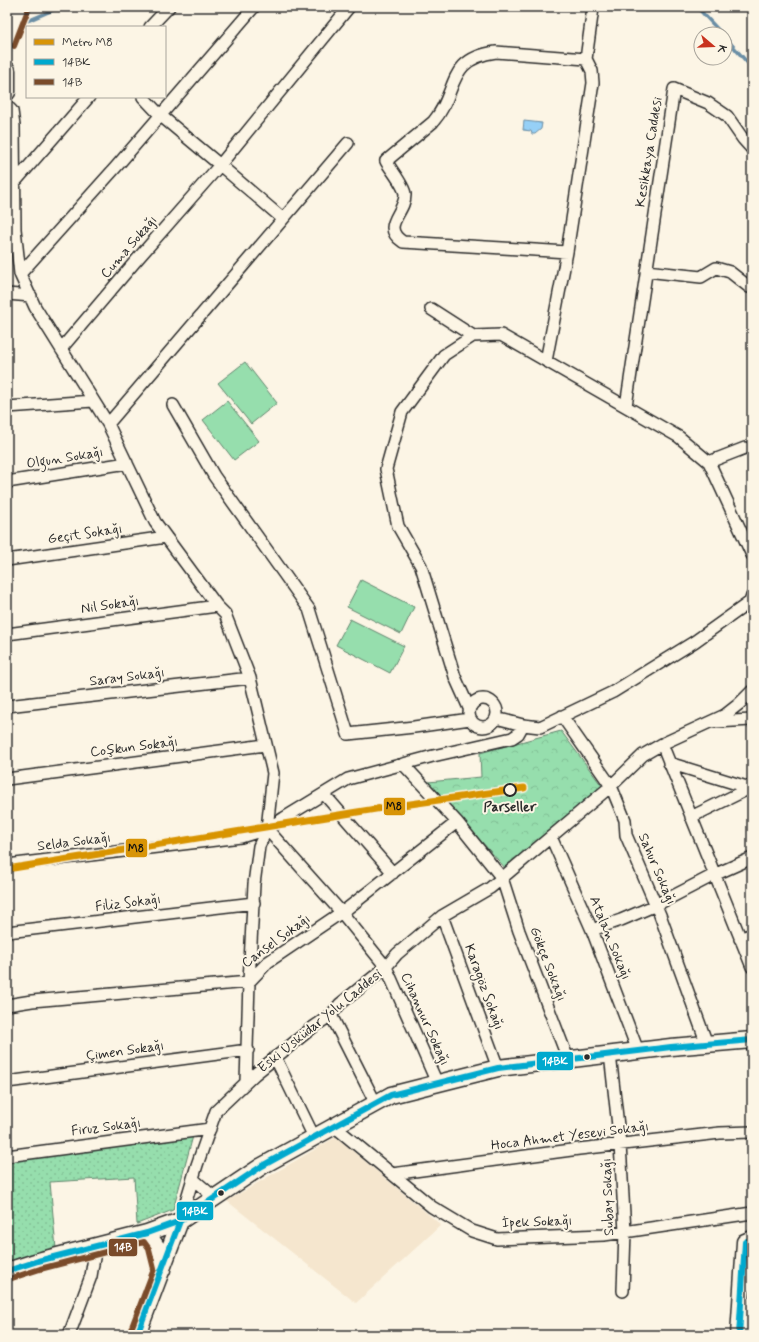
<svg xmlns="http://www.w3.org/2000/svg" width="759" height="1342" font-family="Mynerve,sans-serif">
<defs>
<pattern id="grass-dots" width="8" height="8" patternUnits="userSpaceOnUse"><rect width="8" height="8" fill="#96dead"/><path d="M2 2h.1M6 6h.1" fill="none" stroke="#81bf95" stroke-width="1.8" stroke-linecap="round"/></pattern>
<pattern id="forest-crowns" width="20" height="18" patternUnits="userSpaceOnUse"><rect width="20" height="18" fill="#96dead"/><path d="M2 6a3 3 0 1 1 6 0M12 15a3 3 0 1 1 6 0" fill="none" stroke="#81bf95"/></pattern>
<pattern id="water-ripples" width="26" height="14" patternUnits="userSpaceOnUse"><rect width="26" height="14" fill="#96d0f6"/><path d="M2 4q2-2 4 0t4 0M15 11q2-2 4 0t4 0" fill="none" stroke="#81b3d3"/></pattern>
</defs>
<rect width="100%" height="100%" fill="#fcf5e5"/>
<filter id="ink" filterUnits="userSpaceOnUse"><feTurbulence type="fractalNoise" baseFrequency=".025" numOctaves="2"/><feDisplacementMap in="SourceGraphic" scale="8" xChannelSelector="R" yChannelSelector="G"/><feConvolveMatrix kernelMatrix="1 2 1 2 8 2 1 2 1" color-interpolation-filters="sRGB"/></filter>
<g filter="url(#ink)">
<path fill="#f5e6ce" d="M336,1137L441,1225L356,1303L227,1201Z"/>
<path fill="url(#grass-dots)" stroke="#60846c" d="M193,1136L173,1210L137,1224L134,1177L50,1182L56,1249L7,1262V1162Z"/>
<path fill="url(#forest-crowns)" stroke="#60846c" d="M561,731L602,786L507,870L428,782L481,777L480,753Z"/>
<path fill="#96dead" stroke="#60846c" d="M245,362L277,403L251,424L218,383Z
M227,401L259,441L234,460L203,420Z
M361,580L414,607L401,634L347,607Z
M350,619L404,646L390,673L336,645Z"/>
<path fill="url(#water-ripples)" stroke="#6b8ea5" d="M524,121L542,123L541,129L535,134H532L531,131L523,130Z"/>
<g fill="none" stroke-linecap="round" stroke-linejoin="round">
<path stroke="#6b8ea5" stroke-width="3.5" d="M697,7L722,34
M23,23L60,7
M725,37L752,68"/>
<g stroke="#2b2b2b" stroke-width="14">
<path id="street" d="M150,27L169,7
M143,97L160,115L220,165L349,7
M7,106L12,111L14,126L15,229L20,274L35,307L108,424L155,522L217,606L225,614L250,678L273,773L267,829L259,846L254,884L249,982L246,1082
M15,182L89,97
M567,252L403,242C379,226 406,213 405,194C404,185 391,170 386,161L433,122C459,92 445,59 496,52L586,59
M646,271L701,277L716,268L730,272L749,287
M20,274L116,167L254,7
M7,294L31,296
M431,309L473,336
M61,349L134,263L220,165L283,219
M546,361L567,252L593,83L592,71L586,59L593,8
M173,405L214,476L309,609L348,734L414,727L470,719
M626,406L674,89L708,103L727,116L743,139L752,149
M7,407L93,401
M108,424L348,143
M709,462L745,448
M7,482L127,463
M7,560L166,537
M7,634L217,606
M469 713a14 14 0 1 1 28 0a14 14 0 1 1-28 0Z
M7,706L250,678
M469,708L455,677L421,566L398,526L386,469L402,412L444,355L473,336L501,335L679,437L709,462L752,555
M562,716L611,786L625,820L626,835L660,915L707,1044
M496,718L523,725L540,727L613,692L694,642L750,602L752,596
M715,722L752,720
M662,744L752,967
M669,763L750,788L691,817
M403,764L457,822L502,878L519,931L568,1059
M7,779L265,745
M324,794L393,873
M267,829L342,913L386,967L437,1083
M551,837L592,930L638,1051
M7,865L241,837L267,829L284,818L348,779L433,756L512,738L518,734L523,725
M442,916L498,1068
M592,930L621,920L656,905L714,875L752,858
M7,932L254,903
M740,939L752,934
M7,1005L32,1001L249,982L268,962L348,908L457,822
M331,1015L376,1104
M610,1054L620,1144L625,1232L623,1291
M275,1057L314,1137
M7,1082L248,1050
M334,1126L432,1207L472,1231L497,1239L604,1235L752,1213
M7,1156L210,1129
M392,1174L579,1149L720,1133L752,1132
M193,1179L215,1198
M180,1221L197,1165L216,1111L255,1074L312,1028L331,1015L340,1004L386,967L397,954L442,916L490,888L502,878L611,786L643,755L662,744L725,715L739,704L752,691
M69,1335L91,1276L96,1246"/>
</g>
<g stroke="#2b2b2b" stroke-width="19">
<path id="secondary" d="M7,43L21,7
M7,70V92
M147,1233L156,1246L162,1270
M7,1271L38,1261L147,1233L180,1221L262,1166L391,1095L498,1068L671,1047L752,1040
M137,1335L180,1221
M739,1335L745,1242L752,1239"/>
</g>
<use href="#street" stroke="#fcf5e5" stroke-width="11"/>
<use href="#secondary" stroke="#fcf5e5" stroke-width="16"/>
<g stroke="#fcf5e5" stroke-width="9">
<path id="bus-1" d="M7,1271L38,1261L147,1233L180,1221L262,1166L391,1095L498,1068L671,1047L752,1040
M137,1335L180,1221
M739,1335L745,1242L752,1239"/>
</g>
<g stroke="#fcf5e5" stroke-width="9">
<path id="bus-2" d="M14,46L28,10
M9,1279L40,1269L144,1242L149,1249L154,1269L130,1332"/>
</g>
<use href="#bus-1" stroke="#00a9ce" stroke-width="6"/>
<use href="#bus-2" stroke="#7a4b2a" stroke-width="6"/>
<g stroke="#fcf5e5" stroke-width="10">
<path id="metro-1" d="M7,869L382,808L524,788"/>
</g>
<use href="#metro-1" stroke="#d89406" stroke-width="7"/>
</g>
</g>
<circle fill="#fcf5e5" stroke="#2b2b2b" stroke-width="2" cx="510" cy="790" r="6"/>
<g fill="#2b2b2b" stroke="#fcf5e5" stroke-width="1.5">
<circle cx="587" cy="1057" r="3.5"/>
<circle cx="221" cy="1193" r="3.5"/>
</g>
<g text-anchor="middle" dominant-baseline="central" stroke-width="4" stroke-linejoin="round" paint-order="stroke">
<g font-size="14" fill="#2b2b2b" stroke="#fcf5e5">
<text transform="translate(649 152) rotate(-81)">Kesikkaya Caddesi</text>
<text transform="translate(129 247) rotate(-49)">Cuma Sokağı</text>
<text transform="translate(65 458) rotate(-9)">Olgun Sokağı</text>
<text transform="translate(85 534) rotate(-8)">Geçit Sokağı</text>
<text transform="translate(110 605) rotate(-8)">Nil Sokağı</text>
<text transform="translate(127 677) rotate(-7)">Saray Sokağı</text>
<text transform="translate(134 747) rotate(-7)">Coşkun Sokağı</text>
<text transform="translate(74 842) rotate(-7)">Selda Sokağı</text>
<text transform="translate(657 869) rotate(67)">Sahur Sokağı</text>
<text transform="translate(128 903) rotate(-7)">Filiz Sokağı</text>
<text transform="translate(610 938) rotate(68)">Atalan Sokağı</text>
<text transform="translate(276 941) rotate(-36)">Cansel Sokağı</text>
<text transform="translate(548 964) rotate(69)">Gökçe Sokağı</text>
<text transform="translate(484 987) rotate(70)">Karagöz Sokağı</text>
<text transform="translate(425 1019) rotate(66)">Cihannur Sokağı</text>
<text transform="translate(320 1021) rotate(-39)">Eski Üsküdar Yolu Caddesi</text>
<text transform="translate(125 1051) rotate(-8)">Çimen Sokağı</text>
<text transform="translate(106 1127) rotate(-7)">Firuz Sokağı</text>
<text transform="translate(570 1136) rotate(-7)">Hoca Ahmet Yesevi Sokağı</text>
<text transform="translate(608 1197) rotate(-92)">Subay Sokağı</text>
<text transform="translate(537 1222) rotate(-2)">İpek Sokağı</text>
</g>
<g font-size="14" font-weight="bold" fill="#2b2b2b" stroke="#fcf5e5">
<text x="510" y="807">Parseller</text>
</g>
</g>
<g stroke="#fcf5e5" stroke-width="1.5">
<rect x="383" y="797" width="23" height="19" rx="4" fill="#d89406"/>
<rect x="125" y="838" width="23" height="20" rx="4" fill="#d89406"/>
<rect x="536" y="1051" width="38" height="20" rx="4" fill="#00a9ce"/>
<rect x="176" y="1201" width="38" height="20" rx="4" fill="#00a9ce"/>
<rect x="108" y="1238" width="30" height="19" rx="4" fill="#7a4b2a"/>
</g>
<g font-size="11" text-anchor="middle" font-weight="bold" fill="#fff">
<text x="555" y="1065">14BK</text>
<text x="195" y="1215">14BK</text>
<text x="123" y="1251">14B</text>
</g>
<g font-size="11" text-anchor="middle" font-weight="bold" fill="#111">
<text x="394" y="810">M8</text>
<text x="136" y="852">M8</text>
</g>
<rect width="759" height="1342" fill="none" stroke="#fcf5e5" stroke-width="24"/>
<rect x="12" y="12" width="735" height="1318" fill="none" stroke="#2b2b2b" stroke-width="1.5" filter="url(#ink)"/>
<rect x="26" y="26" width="140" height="72" fill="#fcf5e5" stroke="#a8a49b"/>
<rect x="34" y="39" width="20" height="6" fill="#d89406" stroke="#a8a49b"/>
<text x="62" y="46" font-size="12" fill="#2b2b2b">Metro M8</text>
<rect x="34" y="59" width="20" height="6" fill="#00a9ce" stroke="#a8a49b"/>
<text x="62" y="66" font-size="12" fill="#2b2b2b">14BK</text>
<rect x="34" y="79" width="20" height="6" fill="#7a4b2a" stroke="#a8a49b"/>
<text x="62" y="86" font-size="12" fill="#2b2b2b">14B</text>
<g transform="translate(713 46) rotate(109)"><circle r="19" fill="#fcf5e5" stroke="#a8a49b"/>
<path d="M0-3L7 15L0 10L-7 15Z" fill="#c8321e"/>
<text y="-6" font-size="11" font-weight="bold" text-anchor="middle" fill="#2b2b2b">K</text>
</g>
</svg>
